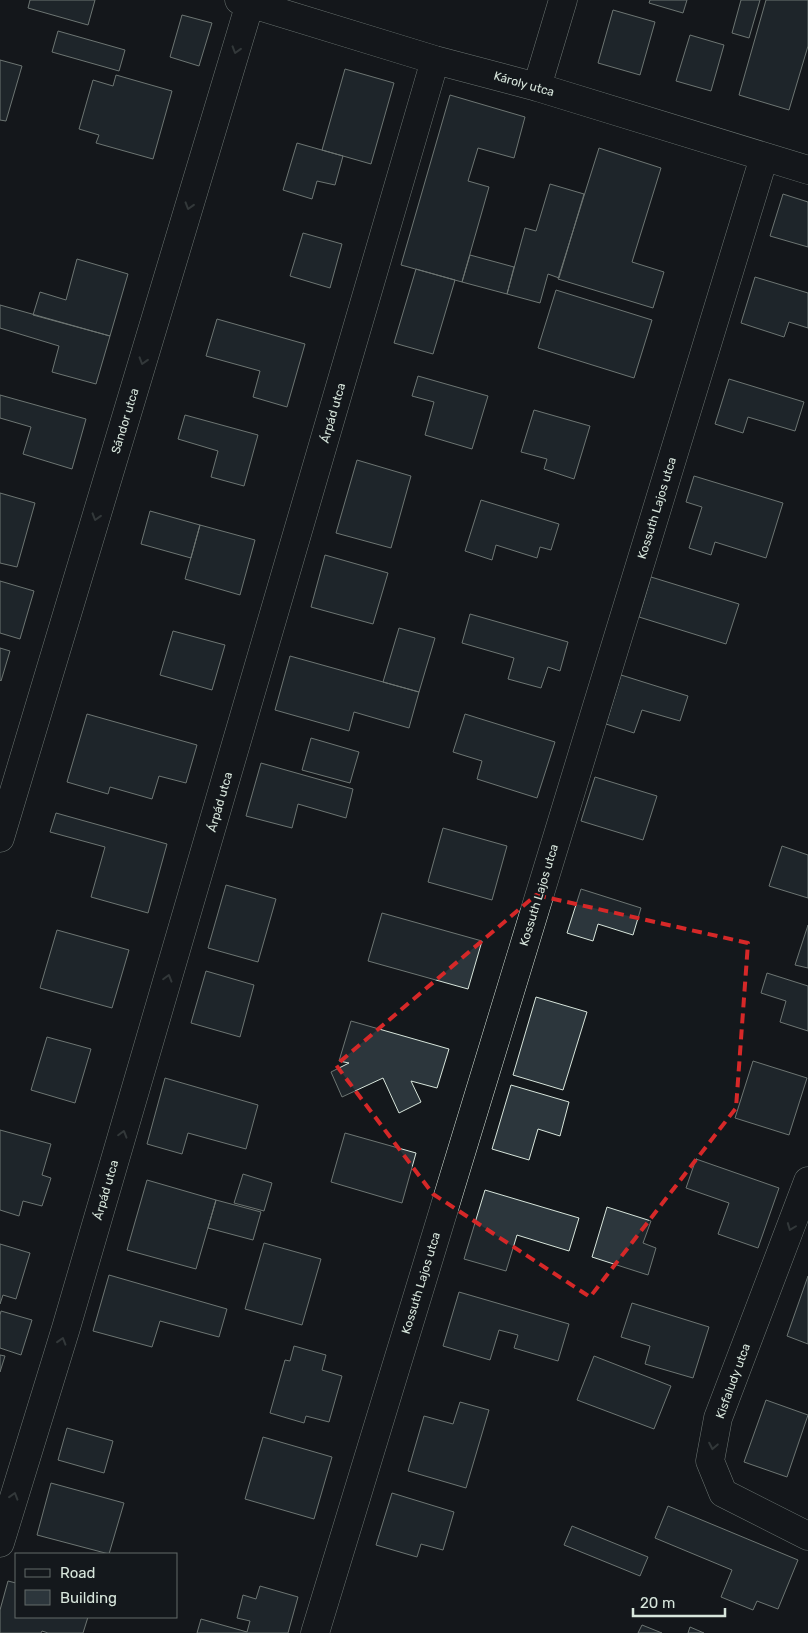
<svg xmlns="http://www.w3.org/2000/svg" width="808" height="1633" font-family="Rubik,sans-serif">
<rect width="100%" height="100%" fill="#14181c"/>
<path fill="#2c363c" stroke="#d8e6dc" d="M30,0H95L88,25L28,8Z
M650,0H687L683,13L649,3Z
M741,0H760L749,38L732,33Z
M766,0H808V46L789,110L739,95Z
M613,10L655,22L640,75L598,63Z
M182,15L212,23L199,66L170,57Z
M58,31L125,50L119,71L52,52Z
M690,35L724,45L711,91L676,81Z
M0,60L22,66L6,121L0,120Z
M345,69L394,83L371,164L322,150Z
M116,75L172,91L153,159L96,143L99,135L79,129L93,80L113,86Z
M450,95L525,117L514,158L478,148L468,181L489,187L462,282L401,265Z
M297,143L343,156L335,185L317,181L312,199L283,190Z
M599,148L661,168L632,262L664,272L653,308L558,279Z
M550,184L584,194L559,278L548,274L540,303L507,294L525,228L536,231Z
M783,194L808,202V247L770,236Z
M303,233L342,244L330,288L290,276Z
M470,255L514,267L507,294L462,282Z
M77,259L128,274L110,336L33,315L40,292L66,300Z
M416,269L455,280L433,354L394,343Z
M755,277L808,293V328L789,322L784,337L741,323Z
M556,290L652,320L634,378L538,348Z
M0,305L110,336L96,384L52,372L59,346L0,328Z
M217,319L305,344L287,407L253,397L260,371L206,356Z
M418,376L488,396L472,449L425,435L434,402L412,396Z
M729,379L804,402L795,431L748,417L743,433L715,424Z
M0,395L86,419L72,469L23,454L31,427L0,418Z
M534,410L590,426L574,479L544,469L547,459L521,452Z
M185,415L258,435L244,486L211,477L218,451L178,439Z
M357,460L411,476L391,548L336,533Z
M694,476L783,503L766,558L715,542L711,555L689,548L702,507L686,502Z
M0,493L35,503L17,567L0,563Z
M481,500L559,524L551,550L540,547L537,558L496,545L492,560L465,551Z
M150,511L200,525L191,558L141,544Z
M200,525L255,540L240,595L185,579Z
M325,555L388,573L373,624L311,607Z
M651,577L739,604L726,644L639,617Z
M0,581L34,591L20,639L0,633Z
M470,614L568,642L560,671L548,667L541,688L508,679L514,658L462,643Z
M399,628L435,638L419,692L383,682Z
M173,631L225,645L212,690L160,675Z
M0,648L10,651L1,681L0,680Z
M290,656L419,692L409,728L354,712L349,731L275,710Z
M621,675L688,696L680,721L642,710L634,733L606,724Z
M87,714L197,745L186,783L159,776L152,799L110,787L108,794L67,782Z
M465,714L555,742L537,798L477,779L482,761L453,752Z
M311,738L359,752L350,783L302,770Z
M261,763L353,789L346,818L298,804L292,828L246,816Z
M595,777L657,796L643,840L581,821Z
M56,813L167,844L148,913L91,897L105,847L50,832Z
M443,828L507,846L492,900L428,882Z
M782,846L808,855V898L769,886Z
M226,885L276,899L258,962L208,948Z
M581,889L641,908L633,935L598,924L593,941L567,933Z
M382,913L482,941L468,989L368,961Z
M808,925V968L795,965Z
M57,930L129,950L112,1008L40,988Z
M206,971L254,985L240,1037L191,1023Z
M767,973L808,986V1031L780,1022L786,1001L761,993Z
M536,997L587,1012L563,1090L513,1075Z
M351,1021L449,1049L437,1088L411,1081L421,1102L399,1113L383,1078L342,1097L331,1072L349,1063L339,1061Z
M47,1037L91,1049L75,1103L31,1090Z
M753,1061L807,1078L789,1135L735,1118Z
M165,1078L258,1105L246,1149L188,1133L182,1154L147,1144Z
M511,1085L569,1102L560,1136L538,1129L529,1160L492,1149Z
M0,1130L51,1144L42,1175L51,1178L42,1206L23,1201L19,1216L0,1210Z
M345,1133L416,1153L402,1203L331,1182Z
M696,1159L779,1188L758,1248L718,1234L729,1203L686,1188Z
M243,1174L272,1183L264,1211L234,1203Z
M147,1180L216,1200L196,1269L127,1250Z
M485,1190L579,1218L569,1251L517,1235L506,1271L464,1259Z
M216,1200L261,1212L253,1240L208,1228Z
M607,1207L651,1221L643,1243L656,1248L648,1275L592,1257Z
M264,1243L321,1259L302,1325L245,1309Z
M0,1244L30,1253L16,1299L3,1295L0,1304Z
M109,1275L227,1309L219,1337L160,1321L152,1347L93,1331Z
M808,1276V1344L787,1336Z
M459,1292L569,1324L558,1361L514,1348L518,1335L499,1330L490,1360L443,1346Z
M632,1303L709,1327L693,1378L645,1364L650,1346L621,1337Z
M1,1311L32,1320L21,1355L0,1348V1315Z
M294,1346L326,1355L322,1370L342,1376L329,1422L306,1416L304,1423L270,1413L285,1360L290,1361Z
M0,1355L5,1356L0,1372Z
M594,1356L671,1386L654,1429L577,1400Z
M766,1400L808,1415L787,1477L744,1462Z
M460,1402L489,1410L466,1488L408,1471L424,1416L453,1424Z
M67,1428L113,1441L104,1473L58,1460Z
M263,1437L332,1457L314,1519L245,1499Z
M51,1483L124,1503L109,1554L37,1535Z
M392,1493L454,1512L443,1550L421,1544L417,1557L376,1545Z
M668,1506L798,1560L778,1609L757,1601L753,1610L721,1597L732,1570L655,1538Z
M572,1526L648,1557L640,1576L564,1545Z
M8,1581L16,1583V1617H88L83,1633H48L42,1631L41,1633H0V1610Z
M260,1586L298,1597L288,1633H197L201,1619L247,1632L250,1621L237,1618L243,1595L256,1599Z
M642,1625L662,1633H638Z
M690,1627L704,1633H688Z"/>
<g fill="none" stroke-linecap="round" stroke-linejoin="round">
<g stroke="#d8e6dc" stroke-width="29">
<path id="street" d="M239,0L435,60L537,87L808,170
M537,87L563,0
M0,838L250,3
M808,1181L718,1418L710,1461L723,1493L808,1536
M0,1543L66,1328L435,60
M315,1633L764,157"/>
</g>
<use href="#street" stroke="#14181c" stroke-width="28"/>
</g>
<defs><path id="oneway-chevron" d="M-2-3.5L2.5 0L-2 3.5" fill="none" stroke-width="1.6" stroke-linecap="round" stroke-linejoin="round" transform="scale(1.25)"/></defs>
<g stroke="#59605f">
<use href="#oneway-chevron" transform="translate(236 50) rotate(107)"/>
<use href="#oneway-chevron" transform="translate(189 206) rotate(107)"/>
<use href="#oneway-chevron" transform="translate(143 361) rotate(107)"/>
<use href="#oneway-chevron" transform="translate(96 517) rotate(107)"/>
<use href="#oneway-chevron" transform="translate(168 978) rotate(-74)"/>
<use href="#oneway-chevron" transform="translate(123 1134) rotate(-74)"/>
<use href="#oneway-chevron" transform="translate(791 1227) rotate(111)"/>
<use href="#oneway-chevron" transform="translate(62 1341) rotate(-73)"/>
<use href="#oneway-chevron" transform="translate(713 1446) rotate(101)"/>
<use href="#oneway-chevron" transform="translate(14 1496) rotate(-73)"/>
</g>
<path d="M0 0H808V1633H0ZM536,895L748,943L736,1108L590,1297L433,1194L336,1065Z" fill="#14181c" fill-opacity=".55" fill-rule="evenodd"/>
<path fill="none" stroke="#d62828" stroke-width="4" stroke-dasharray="10 6" stroke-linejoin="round" d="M536,895L748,943L736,1108L590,1297L433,1194L336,1065Z"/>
<g text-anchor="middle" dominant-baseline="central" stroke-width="4" stroke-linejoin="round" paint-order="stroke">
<g font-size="12" fill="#d8e6dc" stroke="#14181c">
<text transform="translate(524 84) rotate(16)">Károly utca</text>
<text transform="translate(333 413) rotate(-74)">Árpád utca</text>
<text transform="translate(125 421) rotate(-73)">Sándor utca</text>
<text transform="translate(657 508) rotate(-73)">Kossuth Lajos utca</text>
<text transform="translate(220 802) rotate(-74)">Árpád utca</text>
<text transform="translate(539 895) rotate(-73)">Kossuth Lajos utca</text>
<text transform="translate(106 1190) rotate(-74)">Árpád utca</text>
<text transform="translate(421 1283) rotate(-73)">Kossuth Lajos utca</text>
<text transform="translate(733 1381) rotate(-70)">Kisfaludy utca</text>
</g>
</g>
<rect x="15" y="1553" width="162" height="65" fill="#14181c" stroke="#626a69"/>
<rect x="25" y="1569" width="25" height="8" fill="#14181c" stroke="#626a69"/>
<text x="60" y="1578" font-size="15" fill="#d8e6dc">Road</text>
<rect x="25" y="1590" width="25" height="15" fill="#2c363c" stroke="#626a69"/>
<text x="60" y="1603" font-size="15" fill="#d8e6dc">Building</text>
<path d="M633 1608v8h92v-8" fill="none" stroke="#d8e6dc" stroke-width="2.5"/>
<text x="640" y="1608" font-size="15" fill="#d8e6dc" stroke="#14181c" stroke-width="4" paint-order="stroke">20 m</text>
</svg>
